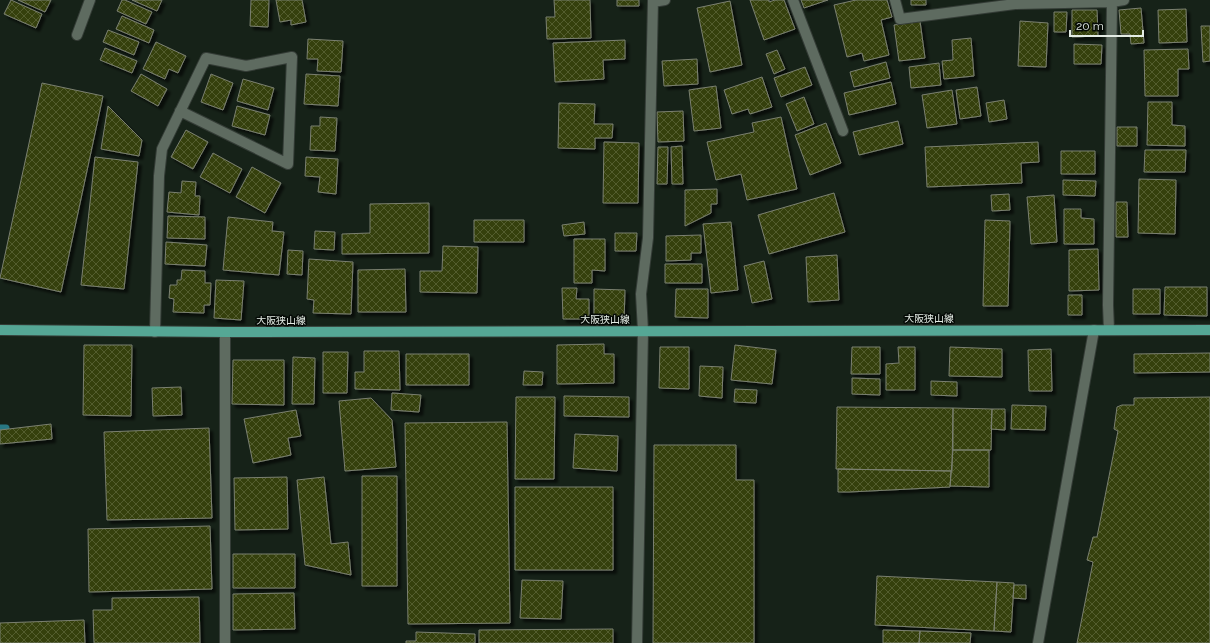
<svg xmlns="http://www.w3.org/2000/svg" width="1210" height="643" font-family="Raleway,'Noto Sans JP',sans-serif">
<defs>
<pattern id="building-cross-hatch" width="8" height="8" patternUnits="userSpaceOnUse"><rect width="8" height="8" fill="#35410a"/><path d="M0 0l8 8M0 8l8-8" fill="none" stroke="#525d2e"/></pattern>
<filter id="shadow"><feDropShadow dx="3.5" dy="3.5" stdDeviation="1" flood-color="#0009"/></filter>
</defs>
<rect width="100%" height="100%" fill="#162218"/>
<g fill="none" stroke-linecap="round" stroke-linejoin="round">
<path stroke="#287883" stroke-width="7" d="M0,428H6"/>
</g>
<path fill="url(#building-cross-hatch)" stroke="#7b8071" filter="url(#shadow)" d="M11,0L42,14L36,28L4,14Z
M18,0H51L45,12Z
M122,0H125L152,12L146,24L117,11Z
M132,0H162L157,11Z
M251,0H269L268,27L250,26Z
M276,0H302L306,22L291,25V20L280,22Z
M554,0H590L591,38L547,39L546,17H555Z
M617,0H639V6H617Z
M750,0H769V2L775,0H784L795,29L764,40Z
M801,0H828L804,8Z
M856,0H887L892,17L881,20L889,55L864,61L862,53L847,57L834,5Z
M911,0H926V5H911Z
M730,1L742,65L710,72L697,8Z
M1141,8L1144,43L1131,44L1130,34H1121L1119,10Z
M1186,9L1187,42L1159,43L1158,10Z
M1072,10H1097L1098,36L1072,37Z
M1054,12H1067L1066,32H1054Z
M122,16L154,30L149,43L116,29Z
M920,21L925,58L899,61L894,25Z
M1020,21L1048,23L1046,67L1018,66Z
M1201,26H1210V61L1203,62Z
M108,30L139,42L134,55L103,42Z
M971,38L974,76L944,79L942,61L953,60L952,40Z
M308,39L343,41L341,72L317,71L318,59H307Z
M625,40V59L603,60L604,79L555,82L553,43Z
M156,42L186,56L178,73L169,69L165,79L143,69Z
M1074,44L1102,45L1101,64H1074Z
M105,48L137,61L132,73L100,60Z
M1188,49L1189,69H1178V96H1145L1144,50Z
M777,50L785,69L774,74L766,54Z
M697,59L698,84L664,86L662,61Z
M886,62L890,78L854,87L850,72Z
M939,63L941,85L911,88L909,67Z
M805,67L812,85L781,97L774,78Z
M141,74L167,89L158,106L131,91Z
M211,74L233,83L223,110L201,102Z
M306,74L340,76L338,106L304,104Z
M762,77L772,107L750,114L748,109L732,114L724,90Z
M243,79L274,88L268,110L237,101Z
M891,82L896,104L849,115L844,93Z
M42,83L103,96L61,292L0,278Z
M716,86L721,128L694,131L689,90Z
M977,87L981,116L960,119L956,90Z
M952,90L957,124L927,128L922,95Z
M804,97L814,124L797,131L786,104Z
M1004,100L1007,119L989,122L986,103Z
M1148,102H1172V125L1185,126V146L1147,145Z
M559,103L595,104L594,124H613L612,138H595V149L558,148Z
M108,106L142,140L139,156L101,149Z
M237,106L270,115L265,135L232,126Z
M683,111L684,141L658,142L657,112Z
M320,117L337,118L335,151L310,150L311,126H320Z
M781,117L797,189L747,200L741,174L716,180L707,142L754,132L752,123Z
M898,121L903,144L859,155L853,132Z
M826,123L841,163L810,175L795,135Z
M1117,127H1137V146H1117Z
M186,130L208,142L193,169L171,157Z
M604,142L639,143L638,203H603Z
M1038,142L1039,162L1021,163L1022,183L927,187L925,147Z
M682,146L683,184H672L671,147Z
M658,147H668L667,184H657Z
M1145,150H1186L1185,172H1144Z
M1061,151H1095V174H1061Z
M213,153L242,169L230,193L200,177Z
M95,157L138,162L124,289L81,285Z
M306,157L338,159L336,194L318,192L320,177L305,176Z
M252,167L281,183L265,213L236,197Z
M1139,179L1176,180L1175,234L1138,233Z
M1063,180L1096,181L1095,196L1063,195Z
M182,181L196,182L195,196H200L199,215L167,212L169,192L181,193Z
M717,189V204H711V213L685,226V190Z
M834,193L845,232L769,254L758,215Z
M1009,194L1010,210L992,211L991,195Z
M1054,195L1057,242L1031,244L1027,197Z
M1116,202H1127L1128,237H1116Z
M429,203V253L342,254V234L370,233V204Z
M1064,209H1081V218L1094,219V244H1064Z
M168,216L205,217V239L167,238Z
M228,217L273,222L272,231L284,232L279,275L223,270Z
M474,220H524V242H474Z
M985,220L1010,221L1008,306H983Z
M584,222L585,234L564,236L562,225Z
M731,222L738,290L711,293L703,224Z
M315,231L335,232L334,250L314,249Z
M615,233H637L636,251H615Z
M701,235V253H691V260L666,261V236Z
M574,239H605V271L592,270V283H574Z
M166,242L207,245L205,266L165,264Z
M443,246L478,247L477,293L420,292V271H442Z
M1098,249L1099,290L1069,291V250Z
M288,250L303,251L302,275L287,274Z
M837,255L839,300L808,302L806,257Z
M309,259L353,262L351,314L313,313L314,300L307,299Z
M764,261L772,299L752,303L744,266Z
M665,264H702V283H665Z
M405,269L406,312H358V270Z
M182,270L205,271V283H211L210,305H204V313L173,312L174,299L169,298L170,285H177V280H181Z
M216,280L244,281L241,320L214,318Z
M1165,287H1207V316L1164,315Z
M562,288H577L576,299H589V319H563Z
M594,289L625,290L624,322L594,321Z
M676,289H708V318L675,317Z
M1133,289H1160V314H1133Z
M1068,295H1082V315H1068Z
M604,344V354H614V383L557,384V345Z
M84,345H132L131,416L83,415Z
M735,345L776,350L772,384L731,380Z
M660,347H689V389L659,388Z
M852,347H880V374H851Z
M898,347H915V390H886V364L899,363Z
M950,347L1002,349V377L949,376Z
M1051,349L1052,391H1029L1028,350Z
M364,351H399L400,390L355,389V372H364Z
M323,352H348L347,393H323Z
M1210,353V372L1134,373V354Z
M406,354H469V385H406Z
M293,357L315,358L314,404H292Z
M233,360H284V405L232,404Z
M700,366L723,367L722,398L699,396Z
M524,371L543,372L542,385H523Z
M852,378L880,379V395L852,394Z
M931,381L957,382V396L931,395Z
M181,387L182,415L153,416L152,388Z
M735,389L757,390L756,403L734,402Z
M392,393L421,395L419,412L391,410Z
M564,396L629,397V417L564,416Z
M516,397H555L554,479H515Z
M1210,397V643H1077L1093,562L1087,560L1093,537H1097L1118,431L1114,429L1117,407L1122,405H1134V398Z
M371,398L392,420L396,467L345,471L339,401Z
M1012,405L1046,406L1045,430L1011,429Z
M837,407L953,408L952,471L836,469Z
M953,408L992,409L991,450H953Z
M992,409H1005V430L991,429Z
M296,410L301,436L288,438L291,455L253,463L244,419Z
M507,422L510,623L408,624L405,423Z
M51,424L52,439L0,444V430Z
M209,428L212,518L107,520L104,432Z
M575,434L618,436L617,471L573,468Z
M654,445H736V480H754V643H653Z
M953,450H989V487L950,486Z
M838,469L951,471L950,487L849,492H838Z
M362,476H397V586H362Z
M287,477L288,529L235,530L234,478Z
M324,477L331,544L348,542L351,575L305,565L297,480Z
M515,487H613V570H515Z
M210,526L212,589L89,592L88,529Z
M233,554H295V588H233Z
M877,576L997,582L994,631L875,625Z
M522,580L563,581L561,619L520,618Z
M997,582L1014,583L1011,632L994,631Z
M1014,585H1026V599L1013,598Z
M294,593L295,629L233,630V594Z
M199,597L200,643H94L93,610H112V598Z
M84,620L85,643H0V623Z
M613,629V643H479V630Z
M883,630L920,631L919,643H883Z
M920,631L971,633L970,643H919Z
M416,632L475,634V643H406V641H416Z"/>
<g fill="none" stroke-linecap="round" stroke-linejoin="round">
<g stroke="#343c36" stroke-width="12">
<path id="minor" d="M793,0L843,131
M895,0L900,19L1015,4L1112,2L1124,0
M653,2L665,0
M77,35L90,0
M1109,330L1108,305L1112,0
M155,332L159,176L162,149L206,58L246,66L292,57L288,164L180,111
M225,332V643
M637,643L643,331L641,294L648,238L653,0
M1038,643L1094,330"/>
</g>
<g stroke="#343c36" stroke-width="12">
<path id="major" d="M0,330L225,332L1210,330"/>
</g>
<use href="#minor" stroke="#5e6b60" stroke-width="10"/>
<use href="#major" stroke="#55a795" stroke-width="10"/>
</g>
<g text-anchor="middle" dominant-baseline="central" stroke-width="3" stroke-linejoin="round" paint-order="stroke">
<g font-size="10" fill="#e4ece5" stroke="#050a06">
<text x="929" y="318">大阪狭山線</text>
<text x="605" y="319">大阪狭山線</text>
<text x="281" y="320">大阪狭山線</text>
</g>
</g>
<path d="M1070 30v6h73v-6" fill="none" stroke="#e4ece5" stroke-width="2"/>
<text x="1076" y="30" font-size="12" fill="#e4ece5" stroke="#050a06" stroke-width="3" paint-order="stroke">20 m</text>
</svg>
